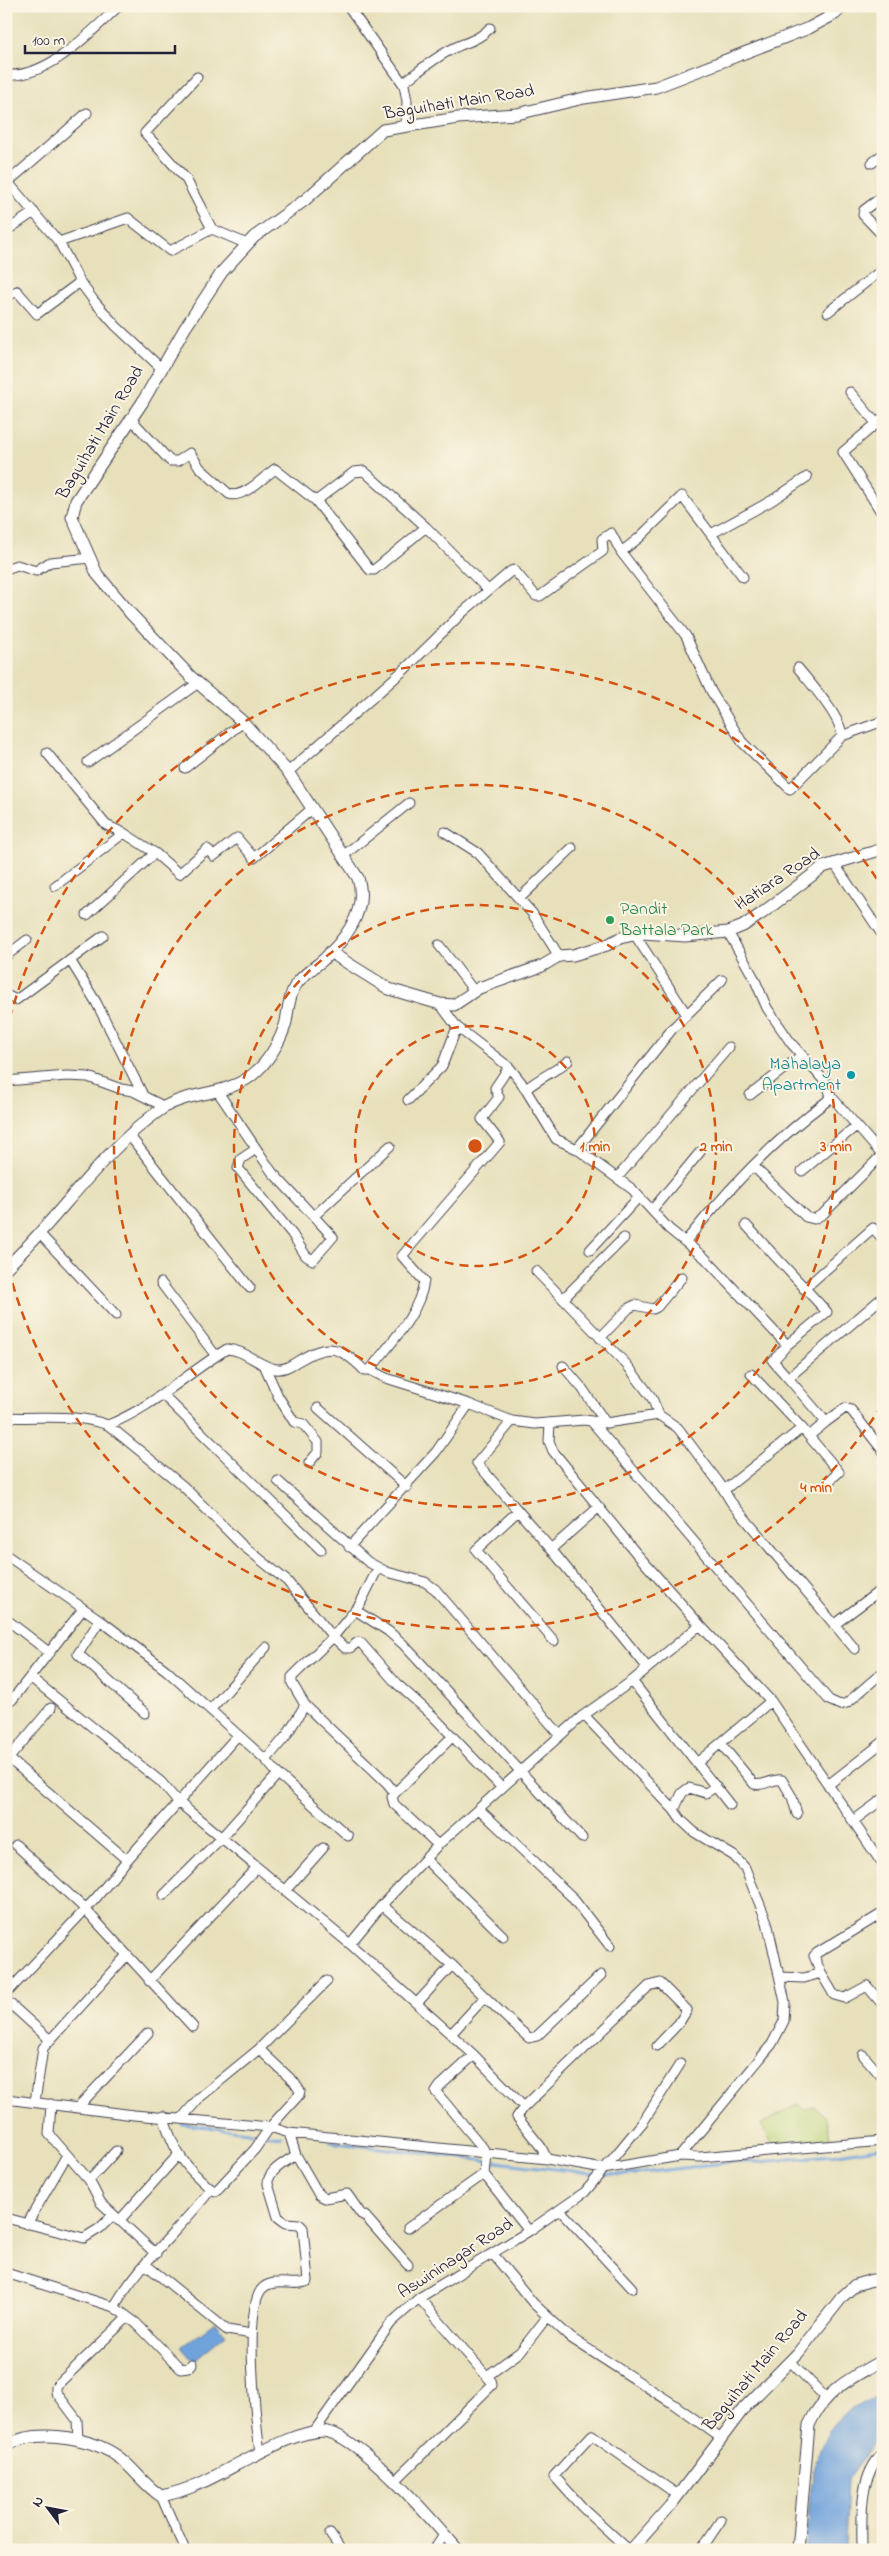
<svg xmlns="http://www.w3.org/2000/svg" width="889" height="2556" font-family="'Indie Flower',sans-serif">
<rect width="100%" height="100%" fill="#fcf5e5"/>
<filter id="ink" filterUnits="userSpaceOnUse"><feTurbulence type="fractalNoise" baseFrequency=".02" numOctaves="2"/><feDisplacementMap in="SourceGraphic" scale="10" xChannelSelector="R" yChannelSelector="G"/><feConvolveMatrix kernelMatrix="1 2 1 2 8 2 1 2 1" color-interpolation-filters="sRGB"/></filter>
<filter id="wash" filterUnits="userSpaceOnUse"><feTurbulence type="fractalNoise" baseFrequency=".0096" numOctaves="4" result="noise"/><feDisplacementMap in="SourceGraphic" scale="20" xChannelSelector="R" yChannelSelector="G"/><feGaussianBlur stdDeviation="1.12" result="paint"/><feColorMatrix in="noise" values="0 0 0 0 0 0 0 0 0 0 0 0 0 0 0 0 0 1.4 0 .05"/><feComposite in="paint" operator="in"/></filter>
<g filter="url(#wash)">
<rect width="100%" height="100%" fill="#e7e0bb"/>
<path fill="#b6d176" stroke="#6c7a58" d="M798,2104L804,2110L814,2106L825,2116L831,2139L774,2146L761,2125Z"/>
<path fill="#6fa2db" stroke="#48628b" d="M215,2322L226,2334L193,2361L181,2347Z
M883,2393V2430L848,2479L845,2550H807C809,2510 808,2448 840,2418C851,2408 869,2401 883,2393Z"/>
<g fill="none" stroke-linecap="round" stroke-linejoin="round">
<path stroke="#6fa2db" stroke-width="3" d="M182,2124L281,2136
M330,2142L597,2174
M603,2174L627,2175L731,2162H761L831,2155L883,2147"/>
</g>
</g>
<g filter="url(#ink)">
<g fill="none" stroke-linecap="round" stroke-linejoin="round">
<g stroke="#403e4e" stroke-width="11">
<path id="minor" d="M348,6L404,85L407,101L406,126
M6,75C49,78 89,33 119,6
M197,77L145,133L186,179L212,229L247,244
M403,83C419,71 434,58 452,49C466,42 479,40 490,28
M872,163L883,154
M6,180L59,242L80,282L94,301L116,326L161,368
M8,182L87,113
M883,196L864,210L863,215L883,236
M6,231L34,212
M59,242L128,218L170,251L212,229
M6,297L17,291L37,314L80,282
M828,312L883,269
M850,392L876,423
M883,418L843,452L883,515
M131,419L170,461H178L190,453L200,468L229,494C243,499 264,477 275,469L316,501
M426,527L374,570H370L316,501L354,472L364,471L426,527L488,590
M711,534L771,501L807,477
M621,552L639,538L682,496L743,577
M6,569L17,565L36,571L50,562L91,558
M798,668C811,684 841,717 842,736
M47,753L106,825L124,833L155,853L179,874L207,849L214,856L237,838L254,858L313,808
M88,762L198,683
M185,768L243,722
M288,772L405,669L463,612L511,571L514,570L536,596H540L603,551L602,539L611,533L621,552L686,636L711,691L742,742L790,789L842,736L883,721
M445,832L478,853L532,913L559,956
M343,856L409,803
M834,863L883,936
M55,886L124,833
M519,899L572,848
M87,915L155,853
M635,935L687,1015
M439,945L474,991
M6,956L27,940
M70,960L96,1002L143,1095
M722,980L673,1028L577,1149L632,1189L669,1229L705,1258L787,1345L827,1312L746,1225
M6,995L16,1000L103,936
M440,1004L457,1027L509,1067L521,1082L556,1139L577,1149
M6,1081L67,1076L88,1077L121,1089L133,1091L165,1107
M526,1089C541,1077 554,1072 568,1061
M218,1092L272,1172L333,1237L313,1260L306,1256L292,1234L238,1168L241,1159L256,1149
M750,1095L802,1055
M831,1096L882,1155
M408,1100L442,1066L457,1027
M129,1135L250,1288
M753,1166L806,1217L814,1219L823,1214L883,1154
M802,1171L856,1126
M617,1178L729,1047
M652,1210L700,1152
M314,1216L390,1146
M39,1233L116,1315
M685,1242C727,1190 773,1141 827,1101L831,1096L827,1084L791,1043L767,1008L754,978L728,932
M590,1250L639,1197
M536,1271L627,1365L652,1398L659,1415L678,1428L720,1484L731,1502L855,1649
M161,1283L216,1356
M804,1289L873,1228L880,1236L883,1234
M883,1297L788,1378L826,1422L845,1408L851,1410L883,1451
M563,1299L624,1238
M600,1338L629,1308L635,1305L653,1309L657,1307L682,1277
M787,1345L773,1361L788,1378
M563,1366L582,1388L606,1423
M265,1367L278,1396L294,1422L303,1424L318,1442V1452L309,1463
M370,1370C390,1343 419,1315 424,1281L402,1256L500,1142L482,1119L499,1097L495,1088L509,1067
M163,1395L321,1550
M318,1408L407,1487
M6,1417C40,1419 76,1413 108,1425C153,1407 186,1374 227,1349C246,1350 258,1366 276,1369C285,1370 291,1365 298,1361C328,1343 339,1345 364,1370H370L386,1378L469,1404L512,1421L535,1424L584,1420L606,1423L659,1415
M512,1421L477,1463L551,1549L647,1667
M592,1422L829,1700L840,1705L847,1703L883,1672
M802,1428L839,1472L827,1483
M809,1436L826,1422
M278,1481L368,1562L387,1572L425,1582L435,1589L560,1735
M724,1490L802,1428L751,1374
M518,1511L476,1550L554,1641
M349,1547L436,1452L469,1404
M551,1549L599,1507
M6,1555L100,1620L166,1670L266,1760L286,1736L305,1705L292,1683V1677L333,1637L287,1581L241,1544L183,1486L108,1425
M378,1568L360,1604L333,1637L345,1648H350L358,1642L361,1643L396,1683L433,1716L502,1788
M355,1610L388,1631L403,1644L582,1838
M6,1619L50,1653
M100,1620L78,1654L145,1713
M700,1625L771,1701L883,1865
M834,1625L882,1589
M30,1677L83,1609
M632,1681L730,1805
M6,1695L12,1700L30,1677L161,1782L177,1801L350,1944L382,1905L438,1845L581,1717L632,1681L700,1625L636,1553L553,1451L549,1441L550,1423
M305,1705L387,1783L395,1793L392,1797L394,1804L438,1845
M211,1709L266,1647
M721,1744L754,1784C764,1787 772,1778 782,1780L792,1797L797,1814
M6,1756L127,1860L96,1898L6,1994
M9,1758L51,1708
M266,1760L278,1774L348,1836
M698,1762L771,1701
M828,1785L883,1742
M395,1793L452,1737
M479,1809L571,1896L610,1946
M674,1810L682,1793L689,1788L706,1793L716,1786
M853,1821L883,1799
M16,1845L85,1909L193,2027
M425,1859L503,1936
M127,1860L238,1735
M285,1891L323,1848
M164,1895L222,1837L278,1774
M382,1905L452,1965L510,2021L529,2038L537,2036L601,1975
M350,1944L474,2055
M821,1973L834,1995L845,1998L867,1986L883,2005
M780,1977L804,1978L821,1973L814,1956L817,1953L883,1913
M149,1981L257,1867
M6,2000L49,2039
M417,2003L452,1965
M452,2033L485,1997
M863,2055L883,2078
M6,2099L134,2115L270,2127L289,2133L547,2159L603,2169L680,2156L772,2044L784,2021L785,2002L767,1922L745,1868L734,1856L694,1832L681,1820L674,1810L584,1715
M35,2102L43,2048L127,1955
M51,2104L49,2134L89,2180L101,2203L156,2254
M524,2107L649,1986L660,1983L687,2010L679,2023L657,2046
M77,2108L148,2033
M163,2116C172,2144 179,2160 201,2180C206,2184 210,2190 216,2191L255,2149L270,2127L299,2095L300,2091L294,2082L259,2049
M182,2118L199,2098L259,2049L327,1981
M289,2133L296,2155L319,2195L325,2198L347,2194L361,2214L365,2216L408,2265
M680,2156L700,2157L883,2141
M484,2174L529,2231
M89,2180L116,2151
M560,2210L632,2288
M6,2218L84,2238L100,2228L113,2215
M119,2221L178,2155
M27,2224L67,2155
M408,2228L484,2174L486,2154L483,2148L436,2092L440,2086L474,2055L524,2107L517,2117L541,2147L547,2159
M493,2254L533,2303L571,2338L672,2403L721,2438
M145,2264L227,2330L252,2334
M6,2273L114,2307L136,2323L181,2369L188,2368L192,2364
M114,2307C139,2263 180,2230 211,2189
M790,2361L826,2398
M487,2376L520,2352L547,2317
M313,2433L391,2323L419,2298L529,2231L585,2192L643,2122L680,2064
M78,2440L77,2420L56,2392V2386L128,2317
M260,2453C256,2423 244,2313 261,2290C272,2276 295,2288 308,2281L303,2228L299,2224L286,2223L278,2217L268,2184C267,2171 287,2161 296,2155
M395,2481L492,2385L491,2381L419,2298
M161,2496L185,2550
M330,2534L341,2550
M434,2550L444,2535
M629,2550L582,2507L554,2476L592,2435L678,2495
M701,2550L721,2520
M862,2550C862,2518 858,2477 883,2453"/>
</g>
<g stroke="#403e4e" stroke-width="13">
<path id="tertiary" d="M330,952L389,989L440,1004L454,1005L479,988L542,966L559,956L573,955L607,945L620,938L643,933L685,936L728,932L743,926L761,914L823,867L883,849
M6,1268C60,1217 101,1151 163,1108C187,1092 224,1096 251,1076C267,1064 281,1041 286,1022C288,1010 289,996 295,986C302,975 314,968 323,960C346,939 368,910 358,878L288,772L243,722L191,677L131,614L97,574L72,517L76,501L142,403L185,328L222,272L254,237L305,200L383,130L458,118L517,114L584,98L656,87L809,28L835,14L843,6
M6,2445C12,2443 18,2440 25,2438C54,2432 98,2440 121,2459C136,2471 145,2486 161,2496C194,2490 222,2472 251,2457C271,2447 299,2432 322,2431C356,2431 435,2523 458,2550
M631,2550L670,2506L744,2408L798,2353L842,2297L855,2285L872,2280L883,2281
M798,2550L809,2425C824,2391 852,2377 883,2360"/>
</g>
<use href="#minor" stroke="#fff" stroke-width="9"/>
<use href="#tertiary" stroke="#fff" stroke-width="11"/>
</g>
</g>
<g fill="none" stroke="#d45411" stroke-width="2.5" stroke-dasharray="9 6">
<circle cx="475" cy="1146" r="120"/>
<circle cx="475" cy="1146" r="241"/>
<circle cx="475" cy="1146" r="361"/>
<path d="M882 1405A482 482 0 0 1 6 1259M6 1033A482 482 0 0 1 882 887"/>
</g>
<circle fill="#2e9e5b" stroke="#fcf5e5" stroke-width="2" cx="610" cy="920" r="5"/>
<circle fill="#0f9aa8" stroke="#fcf5e5" stroke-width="2" cx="851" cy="1075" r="5"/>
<g text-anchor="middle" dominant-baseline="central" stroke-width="4" stroke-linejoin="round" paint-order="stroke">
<g font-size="18" fill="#22223b" stroke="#fcf5e5">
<text transform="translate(459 103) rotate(-9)">Baguihati Main Road</text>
<text transform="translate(101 433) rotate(-59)">Baguihati Main Road</text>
<text transform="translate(778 880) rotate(-34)">Hatiara Road</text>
<text transform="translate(456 2259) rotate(-33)">Aswininagar Road</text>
<text transform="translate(756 2371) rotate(-50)">Baguihati Main Road</text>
</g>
<g font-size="18" fill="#27864d" stroke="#fcf5e5" text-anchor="start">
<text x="620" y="910">Pandit<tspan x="620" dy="21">Battala Park</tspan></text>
</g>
<g font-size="18" fill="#0d838f" stroke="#fcf5e5" text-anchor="end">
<text x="841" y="1065">Mahalaya<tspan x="841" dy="21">Apartment</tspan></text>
</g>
</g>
<circle cx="475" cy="1146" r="8" fill="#d45411" stroke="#fcf5e5" stroke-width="2.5"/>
<g font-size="15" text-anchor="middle" font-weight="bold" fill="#d45411" stroke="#fcf5e5" stroke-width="4" stroke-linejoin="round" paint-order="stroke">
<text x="595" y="1151">1 min</text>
<text x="716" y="1151">2 min</text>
<text x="836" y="1151">3 min</text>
<text x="816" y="1492">4 min</text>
</g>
<rect width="889" height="2556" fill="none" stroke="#fcf5e5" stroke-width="25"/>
<g transform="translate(48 2508) rotate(302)" stroke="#fcf5e5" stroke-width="4" paint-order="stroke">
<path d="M0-4L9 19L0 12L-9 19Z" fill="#22223b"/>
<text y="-8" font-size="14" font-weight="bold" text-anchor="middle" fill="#22223b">N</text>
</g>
<path d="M25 45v8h150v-8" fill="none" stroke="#22223b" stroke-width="2.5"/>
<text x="32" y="45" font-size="15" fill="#22223b" stroke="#fcf5e5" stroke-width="4" paint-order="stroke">100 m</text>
</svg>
